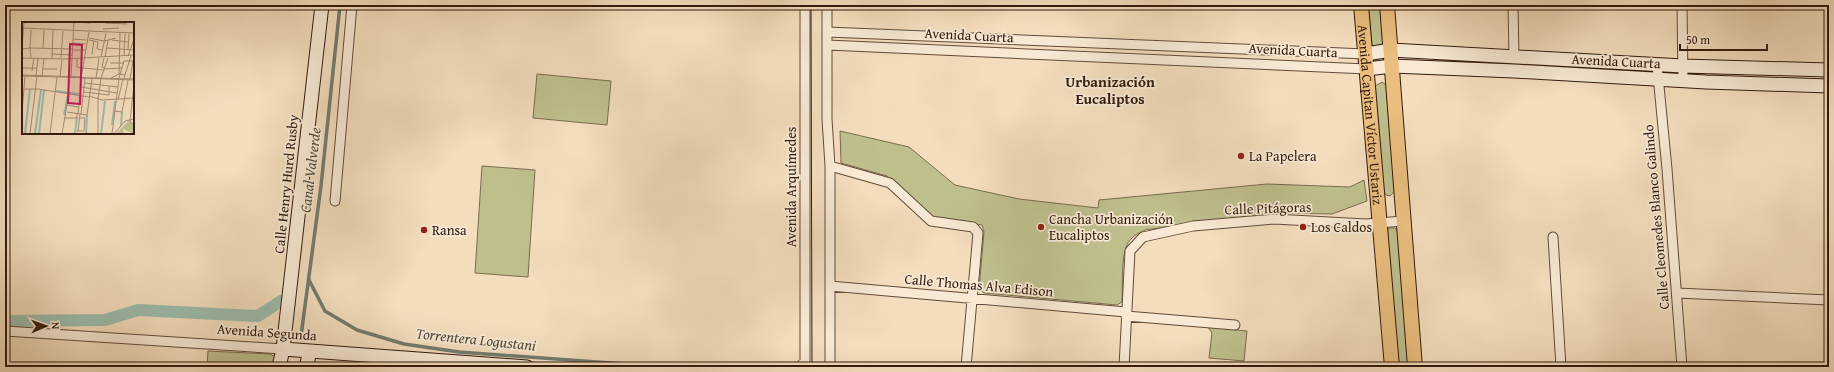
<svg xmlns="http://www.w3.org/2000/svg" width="1834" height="372" font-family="'Gentium Book Plus',serif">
<rect width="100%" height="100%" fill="#f3ddbd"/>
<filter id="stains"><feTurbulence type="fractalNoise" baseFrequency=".005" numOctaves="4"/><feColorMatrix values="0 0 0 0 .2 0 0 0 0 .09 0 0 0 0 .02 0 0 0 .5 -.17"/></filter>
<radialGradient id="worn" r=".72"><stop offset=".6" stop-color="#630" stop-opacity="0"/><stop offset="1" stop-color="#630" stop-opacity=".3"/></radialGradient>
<path fill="#bfbf8e" stroke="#796c4e" d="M1368,5H1380L1383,44L1381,48H1373L1372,44Z
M537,74L611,81L607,125L533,118Z
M1382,82L1386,85L1395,191L1390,196L1386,195L1383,191L1375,86Z
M840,131L909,147L955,185L1019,199L1098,208L1099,200L1267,184L1350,187L1364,180L1367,201L1332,214L1282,213L1206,221L1145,230C1139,233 1134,235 1130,240C1120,252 1123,286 1122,302L1117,305L984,293L979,289L984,232L982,225L933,217L887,176L841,163Z
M482,166L535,170L528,277L475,273Z
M1389,228H1395L1398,232L1409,367H1397L1387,232Z
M1208,327L1247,331L1244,361L1209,358L1212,333Z
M208,351L269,354L276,357L277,367H207Z"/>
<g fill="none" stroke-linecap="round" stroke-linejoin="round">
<path stroke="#727b6e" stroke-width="3.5" d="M309,280L325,311L357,330L404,344L459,352L666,367
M301,336L321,186L340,5"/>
<path stroke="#9cbcad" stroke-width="12" d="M5,321L105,320L138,310L258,316L281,301"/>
<g stroke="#634b3a" stroke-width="11">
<path id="street" d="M827,5V119L830,166V367
M1513,5L1514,57
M1682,5L1683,81
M827,32L1366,54
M827,45L1367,69
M1657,65L1667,169L1682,367
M830,166L890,183L931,221L973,227L978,233L966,367
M335,201L352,5
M1553,237L1561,367
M830,286L1126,312
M1677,293L1829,300
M1126,316L1235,325
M5,331L283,349
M800,367L805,361V5
M1124,367L1130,251L1143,237L1193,226L1274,219L1366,224L1403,221"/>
</g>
<g stroke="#331a0f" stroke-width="15">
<path id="secondary" d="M1366,54L1391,50L1683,66L1829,70
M1367,69L1392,66L1514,71L1706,82L1829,86
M283,349L527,367
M279,367L283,349L322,5
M306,367L310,352"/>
</g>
<g stroke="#331a0f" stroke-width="16">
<g id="primary">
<path id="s1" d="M1361,5L1392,367"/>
<path d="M1387,5L1415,367"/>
</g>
</g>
<use href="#street" stroke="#f7e9d4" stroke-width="9"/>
<use href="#secondary" stroke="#f7e9d4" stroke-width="13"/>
<use href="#primary" stroke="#eabe7e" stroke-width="14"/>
<path stroke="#331a0f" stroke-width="1" d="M811,5L812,367"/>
</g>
<g fill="#8f2418" stroke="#f7e9d4" stroke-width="1.5">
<circle cx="1241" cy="156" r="4"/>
<circle cx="1041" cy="227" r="4"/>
<circle cx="1303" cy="227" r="4"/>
<circle cx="424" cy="230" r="4"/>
</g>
<g text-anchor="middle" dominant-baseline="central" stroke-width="3.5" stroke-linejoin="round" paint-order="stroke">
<g font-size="14" fill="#331a0f" stroke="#f7e9d4">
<text transform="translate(969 35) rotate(3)">Avenida Cuarta</text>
<text transform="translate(1293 50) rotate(3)">Avenida Cuarta</text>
<text transform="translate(1616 61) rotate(3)">Avenida Cuarta</text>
<text stroke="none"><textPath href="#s1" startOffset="110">Avenida Capitan Víctor Ustariz</textPath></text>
<text transform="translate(286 184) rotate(-84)">Calle Henry Hurd Rusby</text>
<text transform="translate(791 187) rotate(-90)">Avenida Arquímedes</text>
<text transform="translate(1268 208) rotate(-2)">Calle Pitágoras</text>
<text transform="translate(1656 217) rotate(-95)">Calle Cleomedes Blanco Galindo</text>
<text transform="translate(979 285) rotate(5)">Calle Thomas Alva Edison</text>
<text transform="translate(267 332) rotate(4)">Avenida Segunda</text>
</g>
<g font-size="14" fill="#331a0f" stroke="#f7e9d4" text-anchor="start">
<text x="1249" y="156">La Papelera</text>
<text x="1049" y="219">Cancha Urbanización<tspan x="1049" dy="16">Eucaliptos</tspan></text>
<text x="1311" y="227">Los Caldos</text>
<text x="432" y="230">Ransa</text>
</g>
<g font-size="15" font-weight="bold" fill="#331a0f" stroke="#f7e9d4">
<text x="1110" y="81">Urbanización<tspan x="1110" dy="17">Eucaliptos</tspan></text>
</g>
<g font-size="15" font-style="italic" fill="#524b3e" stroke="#f7e9d4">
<text transform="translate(310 170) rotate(-83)">Canal Valverde</text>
<text transform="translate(476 339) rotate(6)">Torrentera Logustani</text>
</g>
</g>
<g transform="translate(22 22)">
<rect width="112" height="112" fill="#f3ddbd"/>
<path d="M107,98L112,103V112L101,107L102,112H94Z" fill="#bfbf8e"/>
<path fill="none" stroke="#9cbcad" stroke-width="2" d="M34,69L57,72M42,93L46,73M90,103L93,79M99,104L100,90M3,112L8,67M13,112L19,68M17,112L22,68M53,112L55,95M64,112L65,93M79,112L83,79"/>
<path fill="none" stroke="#a68f77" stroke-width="1" d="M2,0L0,27L8,26L9,36M55,0L68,1M83,1L105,2M0,6L112,11M81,7L97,6M9,8L8,26L51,27M67,10L59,56L112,58M67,16L82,19L94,16M51,17L64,18M67,18L76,20L75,27L80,28M90,18L106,20M51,21L64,22M85,26L112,28M21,27L22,8M106,27L107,12M50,28H64M30,32L50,33M70,32L72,19M102,33L103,12M106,34L112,17M79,35L84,11M83,35L86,18M0,36L43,37L112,33M39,36L41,9M82,36L80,45L83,46M30,37L31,8M55,37V45L61,46M88,41H102M0,46H15M61,46L82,48M21,47H35M82,47L100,46M10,49L12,36M97,52L98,11M0,53L59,55M0,54L112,57M14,54L16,36M20,54L22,36M38,54L40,38M49,55L52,0M74,56L77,36M89,56L97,52L103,53M97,56L102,39H112M102,56L109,34M108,57L111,39M63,61L96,65M112,63L108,99L112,103M59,65L95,71M2,66L3,54M0,67H16L67,75M62,70L87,73V64M67,74L80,78L111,76M76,77L79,56L86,36M96,78L101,57M44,83L56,85M92,89L100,90L106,58M0,90L2,67M45,90L65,93L70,57M56,91L60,56M59,92L63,56M42,96H55V91M55,109H62L63,96H57M56,109L58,92M8,112L15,54M28,112L35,55M40,112L47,71M76,112V77M90,112L97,57M92,112L103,99L112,97"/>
<path fill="#c2185b" fill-opacity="0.15" stroke="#c2185b" stroke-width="2" d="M48,22L60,23L58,82L46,81Z"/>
<rect width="112" height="112" fill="none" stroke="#331a0f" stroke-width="2"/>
</g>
<rect width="1834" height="372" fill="none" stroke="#f3ddbd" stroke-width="20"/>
<rect x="6" y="6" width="1822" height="360" fill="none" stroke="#331a0f" stroke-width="2"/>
<rect x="10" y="10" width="1814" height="352" fill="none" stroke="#331a0f"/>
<g transform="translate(46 326) rotate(88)" stroke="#f7e9d4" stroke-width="3" paint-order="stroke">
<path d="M0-3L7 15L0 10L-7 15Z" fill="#331a0f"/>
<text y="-6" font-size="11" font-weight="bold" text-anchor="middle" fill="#331a0f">N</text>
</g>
<path d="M1680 44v6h87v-6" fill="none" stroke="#331a0f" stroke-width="2"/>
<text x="1686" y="44" font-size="12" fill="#331a0f" stroke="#f7e9d4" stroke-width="3" paint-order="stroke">50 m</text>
<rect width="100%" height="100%" filter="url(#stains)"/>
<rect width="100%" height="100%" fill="url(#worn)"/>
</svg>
